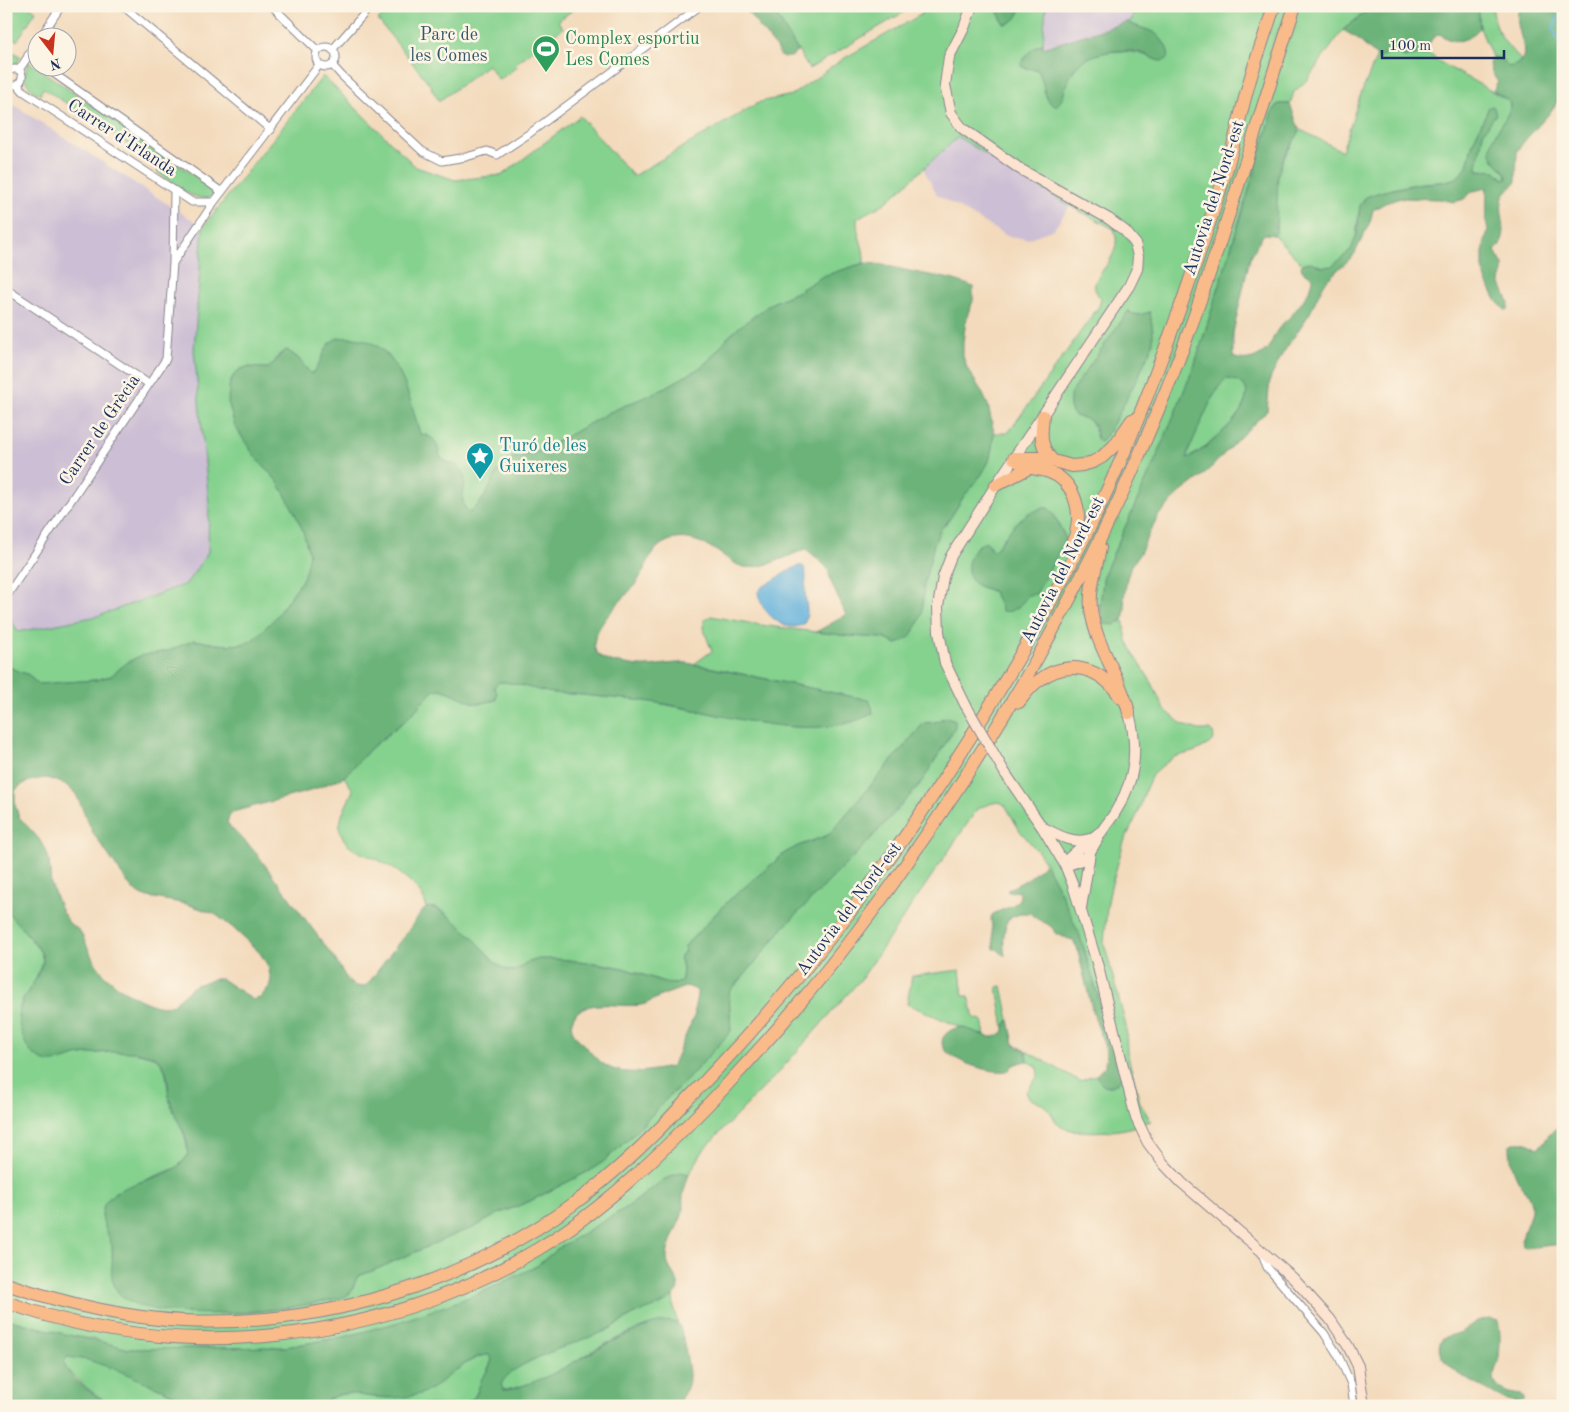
<svg xmlns="http://www.w3.org/2000/svg" width="1569" height="1412" font-family="'Old Standard TT',serif">
<rect width="100%" height="100%" fill="#fcf5e5"/>
<filter id="ink" filterUnits="userSpaceOnUse"><feTurbulence type="fractalNoise" baseFrequency=".02" numOctaves="2"/><feDisplacementMap in="SourceGraphic" scale="10" xChannelSelector="R" yChannelSelector="G"/><feConvolveMatrix kernelMatrix="1 2 1 2 8 2 1 2 1" color-interpolation-filters="sRGB"/></filter>
<filter id="wash" filterUnits="userSpaceOnUse"><feTurbulence type="fractalNoise" baseFrequency=".0096" numOctaves="4" result="noise"/><feDisplacementMap in="SourceGraphic" scale="20" xChannelSelector="R" yChannelSelector="G"/><feGaussianBlur stdDeviation="1.12" result="paint"/><feColorMatrix in="noise" values="0 0 0 0 0 0 0 0 0 0 0 0 0 0 0 0 0 1.4 0 .05"/><feComposite in="paint" operator="in"/></filter>
<g filter="url(#wash)">
<rect width="100%" height="100%" fill="#f3dabc"/>
<path fill="#ccbed4" d="M1046,6H1134L1132,20L1042,48Z
M6,100L203,227L194,350L209,503L208,552L186,584L98,616L18,632L6,611Z
M958,137L1070,206L1054,229L1027,239L1007,236L937,195L923,168Z"/>
<path fill="#85d18e" stroke="#508076" fill-rule="evenodd" d="M6,6H29L36,11L17,41L6,34Z
M394,6H578L558,21L563,28L515,64L517,67L499,80L488,65L439,101L431,88L432,87L378,20Z
M771,6H914L809,69Z
M925,6H964L963,9L971,6H995L1004,24C1016,23 1018,15 1022,6H1046L1043,43C1033,49 1023,54 1022,67L1038,70L1045,88L1063,96C1066,85 1070,74 1078,65C1095,47 1136,48 1156,60L1168,52C1161,30 1143,31 1127,22L1132,20L1134,6H1373L1343,30L1307,80L1294,92L1290,104H1279L1273,112L1195,364L1158,454L1104,574L1100,605L1103,624L1121,622L1123,619L1127,640L1134,654L1152,683L1164,709L1183,725L1199,730H1210L1213,732L1214,739L1209,744L1196,751L1174,757L1162,766L1152,775L1146,788L1138,813L1124,842L1111,887L1107,907L1104,943L1126,1026L1127,1051L1140,1103L1151,1121C1142,1124 1133,1127 1125,1129C1111,1132 1072,1134 1060,1126C1054,1121 1052,1112 1046,1107C1040,1101 1028,1102 1026,1092L1038,1076L1037,1066L1027,1061L1026,1051L1080,1081L1096,1075C1100,1082 1104,1087 1112,1086L1114,1050L1084,948L1061,893L1040,854L1020,831L1005,805L999,802L993,803L978,808L862,978L776,1075L705,1148L689,1174L681,1172L663,1180L629,1206L557,1249L537,1266L489,1289L451,1304L399,1322L348,1336L286,1347L129,1349L98,1341L68,1335L6,1319V908L40,951L43,960L35,981L22,1000L18,1015L21,1030L30,1051L42,1059L57,1061L80,1055L119,1051L134,1052L157,1058L165,1069L170,1102L184,1134L188,1152L186,1158L176,1168L135,1184L102,1217L112,1245V1259L170,1312C222,1316 273,1313 324,1301C332,1299 344,1298 350,1293C354,1289 354,1281 358,1276L372,1271L458,1233L473,1228L498,1214L528,1202L589,1171L603,1162L635,1133L671,1094L687,1080L731,1031L729,992L743,977L783,928L916,789L952,733L942,718L937,722L924,723L831,832L826,836L798,846L785,853L727,902L685,946L684,953L680,957C683,966 684,972 681,981L675,984L667,983C653,978 638,973 623,968C604,963 545,955 527,963C523,965 519,969 514,971C496,970 487,953 476,941C469,933 446,912 437,908C433,907 430,907 426,908C425,889 396,869 380,861C370,856 357,853 348,845C344,840 341,834 339,828L342,815L353,790L344,777L371,748L408,718L432,691L440,689L454,693L474,703H482L496,700L494,687L499,682L514,683L550,692L647,701L761,723L793,727L831,726L867,716L873,713L868,700L694,664L712,651L703,628L704,620L711,616L760,625L849,636L883,638L897,644L924,584L934,544L940,530L949,520L964,496L982,474L989,461L994,433H1008L1099,306L1101,299C1099,296 1096,293 1095,289C1091,274 1125,258 1114,229L1070,206L958,137L890,199C880,208 867,211 857,219C856,236 865,245 864,263L823,276L799,291L772,303L738,328L709,360L698,369L661,390L610,412L541,451L513,458L506,462L501,467L487,493L479,504L469,513C461,505 464,499 461,490C458,481 455,472 451,463C438,460 434,446 427,435L420,434C411,405 402,357 372,343C364,339 354,338 345,338L319,364L316,370L310,374L298,358L287,350C283,352 280,353 278,356C275,360 274,366 269,368C259,371 247,362 236,373C231,377 230,384 229,390C226,414 242,440 257,458C263,466 271,473 277,481C288,495 309,535 309,553C309,562 305,575 301,582L275,618L255,638L249,642L242,644L229,645L216,644L194,640L168,651L140,656L128,662L111,676L96,680L39,684L33,680L29,675L6,666V611L18,632L98,616L186,584L208,552L209,503L194,350L203,227L323,76L416,167L455,180L502,175L580,116L633,176L760,102L792,95L843,59L922,14ZM1129,310L1130,313L1139,315L1150,312L1153,340L1138,377L1108,433L1099,442C1091,430 1099,419 1078,417ZM1029,512L1054,515L1066,539L1052,563L1022,602L996,597L994,592C988,589 981,588 976,584C963,575 969,554 978,545L990,546L991,550H995L1004,538Z
M1478,6H1492C1497,35 1501,39 1521,60L1517,65L1509,67L1499,58L1492,57L1480,28Z
M6,47L21,57L17,63L6,67Z
M1387,53H1398L1404,58L1413,55H1431L1438,61L1509,101L1510,111C1502,127 1481,145 1497,164C1502,170 1506,171 1507,180L1504,179L1496,171L1477,170V160L1481,146L1483,133L1490,121L1489,107L1473,142L1467,166L1457,178C1445,182 1434,182 1423,183C1413,184 1370,193 1364,199C1356,207 1359,234 1353,246C1350,252 1342,259 1337,263C1323,275 1315,257 1302,264L1274,235L1276,233C1278,212 1273,188 1280,167C1285,153 1295,143 1299,129L1342,151L1359,99L1377,56Z
M29,62L217,191C203,212 170,181 157,172L160,165L43,88L40,95C24,86 22,77 29,62Z
M1227,379L1238,381L1246,388C1248,396 1244,406 1239,413C1233,424 1198,456 1186,458L1198,427L1212,398L1224,381Z
M960,970L963,996H969L974,1018L982,1020L985,1035C977,1032 958,1027 953,1024L907,1004L912,976Z
M1002,986L1009,1020L1004,1027L997,987Z
M673,1295L674,1310L678,1324C645,1314 581,1360 551,1375C537,1382 522,1386 507,1390H504C502,1388 500,1387 501,1383C504,1366 585,1339 603,1332C613,1328 622,1321 633,1315C647,1308 661,1307 673,1295Z
M485,1355H490L492,1360L474,1398L460,1405L320,1406C326,1400 334,1396 343,1394C350,1392 359,1395 366,1396C379,1398 395,1399 408,1396C439,1391 456,1363 485,1355Z
M68,1357C94,1355 170,1391 192,1406H112L87,1388L67,1370L64,1365V1360Z"/>
<path fill="#6cb379" stroke="#44716c" fill-rule="evenodd" d="M746,6H771L798,51L791,57H781L777,49L746,10Z
M995,6H1022C1018,15 1016,23 1004,24Z
M1373,6H1478L1480,28C1467,41 1455,46 1440,34C1430,37 1429,44 1427,54L1413,55L1404,58L1398,53H1387L1379,58L1355,37L1343,30Z
M1519,6H1563V87L1556,104L1548,115L1526,139L1517,151L1516,181C1513,188 1505,190 1503,197C1497,218 1513,231 1495,251L1503,265V272L1500,281L1509,303L1508,310H1505L1496,300L1486,280L1483,269V249L1488,230L1486,220L1487,188L1473,191L1464,199L1454,202L1439,199L1401,198L1385,203L1373,210L1370,222L1354,255L1327,280L1319,293L1310,313L1283,353L1270,379L1267,411L1239,438L1205,474L1180,493L1159,515L1150,531L1140,553L1131,567L1127,578L1124,598L1125,609L1123,619L1115,625L1103,624L1100,605L1104,574L1158,454L1195,364L1273,112L1278,104H1290L1299,129L1297,136L1284,156L1278,175L1276,233L1274,235L1265,234L1262,236L1250,258L1233,333V357C1244,362 1255,359 1265,351C1272,345 1272,338 1277,331C1280,325 1286,321 1290,317C1297,309 1314,288 1313,277L1304,272L1301,267L1302,264L1311,262L1321,267L1332,266L1351,250L1357,234L1360,205L1366,197L1380,192L1418,184L1444,182L1457,178L1467,166L1473,142L1489,107L1492,106L1494,107L1496,114L1483,133L1477,167V170L1496,171L1503,179H1507C1506,167 1493,165 1491,153C1488,135 1516,112 1509,102C1506,98 1498,94 1493,91L1498,82C1493,75 1487,65 1492,57L1499,58L1509,67C1535,62 1519,38 1518,23C1517,17 1518,11 1519,6ZM1227,379L1238,381L1246,388C1248,396 1244,406 1239,413C1233,424 1199,456 1187,458L1188,452L1212,398L1224,381Z
M1127,22C1136,27 1146,28 1155,33C1161,37 1177,58 1163,61C1157,62 1148,55 1142,53C1124,48 1102,51 1086,59C1077,63 1070,74 1067,83C1064,92 1064,100 1056,106C1042,103 1045,81 1038,70L1022,67C1022,54 1033,49 1043,43V48Z
M864,263C881,263 897,269 915,272C936,277 952,277 973,287V301L968,313L965,327L963,342V356L967,368L982,392L988,405L994,433L992,448L989,461L982,474L964,496L949,520L940,530L934,544L924,584L922,614L917,626L910,637L897,644L883,638L849,636L816,632L846,615L831,582L828,569L817,558L806,549C790,555 761,570 744,567C735,565 729,559 721,554C706,543 686,534 668,541C650,547 647,568 637,582C627,597 576,639 601,657C606,661 613,662 619,663C626,664 632,665 638,666C655,667 671,662 687,663L869,700L872,707L873,713C812,748 711,709 645,701C622,698 597,697 573,694C564,694 553,694 543,691C528,688 514,682 499,682L494,687L497,693L496,700L482,703H474L447,691L440,689L433,691L408,718L371,748L344,777L310,791L236,811L230,815L227,822L231,828L253,849L335,959L348,981L353,985L361,987L367,985L421,913C422,912 425,908 426,908C438,903 468,932 476,941C487,953 497,970 514,971L526,963L539,959H560L594,963L623,968L667,983L675,984L681,981C684,972 683,966 680,956L684,953L685,946L727,902L785,853L798,846L826,836L831,832L924,723C928,723 934,723 938,721C945,718 947,716 955,720V727L925,777L916,789L865,845L783,928L743,977L729,992L731,1031L687,1080L671,1094L635,1133L603,1162L589,1171L528,1202L498,1214L473,1228L458,1233L372,1271L358,1276C354,1282 354,1291 348,1295C339,1300 326,1300 316,1303C278,1311 137,1328 116,1289C107,1272 115,1261 112,1246C109,1236 103,1226 102,1215C102,1177 176,1185 187,1155C192,1141 175,1118 171,1104C167,1093 169,1082 166,1072C164,1067 161,1061 157,1058C140,1048 100,1052 81,1055C71,1057 59,1063 49,1062C42,1061 34,1056 30,1051C26,1046 23,1038 21,1031C12,1004 31,993 39,971C41,967 43,964 43,961C44,945 10,921 6,907C5,903 6,895 6,891C6,876 6,862 6,847C6,787 6,726 6,666L29,675L33,680L39,684L96,680L111,676L128,662L140,656L168,651L194,640L216,644L229,645L242,644L249,642L255,638L275,618L301,582L304,576L309,554L303,531L294,511L278,482L256,458L235,426L228,402L229,386L235,373L241,369L247,367L268,368C277,362 277,355 287,350L298,358L311,374C323,366 322,343 338,338C343,337 349,338 354,338C400,342 409,398 420,434C431,436 436,439 439,451C439,453 440,456 441,458C446,465 459,462 463,472C470,486 455,499 469,513L479,504L487,493L497,472L506,462L513,458L541,451L610,412L661,390L698,369L709,360L728,337L738,328L772,303L799,291L823,276ZM47,778L65,784L76,794L93,833L132,889L143,896L187,904L215,914L232,927L260,953L268,966L271,980L269,987L260,998L253,1000L222,979H215L195,985L172,1005L156,1006L141,1000L121,989L104,975L94,961L80,931L69,923L61,910L51,884L49,861L47,853L39,839L19,817L15,805V791C23,781 35,779 47,778ZM687,986L697,990C698,1000 693,1004 695,1014L672,1067C651,1070 625,1078 605,1065C596,1060 590,1051 583,1044C577,1038 569,1030 572,1021C580,996 621,1008 641,1005C647,1004 650,1001 655,999C665,993 677,991 687,986Z
M1129,310L1130,313L1139,315L1150,312L1153,331V344L1138,377L1111,428L1103,440L1099,442C1095,436 1097,429 1093,423C1089,418 1084,419 1078,417C1068,414 1069,400 1071,392Z
M1043,508H1048L1054,515L1066,539L1036,594L1028,595C1022,604 1014,614 1002,611L994,592C987,588 977,587 972,581C962,567 971,545 987,542L991,550H995C1013,529 1014,517 1043,508Z
M1045,863L1061,893L1080,936L1120,1070L1121,1077L1118,1083C1108,1089 1101,1085 1096,1075L1105,1066L1106,1050L1092,1009L1077,947L1072,940L1056,934C1051,921 1038,923 1030,913H1022L1008,919C1003,930 1003,944 1005,956L997,949H994L991,918L992,915C1001,908 1021,907 1020,893L1017,891L1008,892V889C1024,882 1034,876 1045,863Z
M1009,1020L1014,1044L1026,1051L1027,1061C1022,1062 1016,1063 1012,1066C1008,1070 1012,1069 1006,1071C992,1074 944,1060 942,1043C942,1039 944,1035 947,1033C962,1020 975,1035 991,1037C996,1037 1000,1035 1004,1031V1027Z
M1563,1124V1244L1525,1248L1523,1246C1519,1232 1533,1219 1531,1204C1529,1194 1523,1188 1518,1180C1512,1169 1510,1157 1510,1145C1520,1139 1528,1142 1537,1149L1539,1148L1550,1134Z
M681,1172L689,1174C687,1181 684,1189 683,1196C682,1202 684,1208 682,1215C677,1229 668,1242 667,1258C666,1269 681,1279 678,1289C670,1306 648,1308 633,1315C623,1320 614,1327 603,1332C582,1341 507,1363 501,1385L504,1390H507C522,1387 536,1381 550,1375C569,1367 663,1306 679,1325C682,1329 689,1367 689,1374C689,1377 689,1382 688,1385C686,1393 679,1397 679,1406H395L424,1404L455,1406L465,1404L474,1398L477,1393L482,1378L488,1370L492,1360L490,1355C471,1353 448,1379 431,1389C412,1400 387,1398 366,1396C359,1395 351,1393 343,1394C334,1395 326,1400 320,1406H192L173,1394L117,1370L88,1360L68,1357L64,1360C64,1377 98,1397 112,1406H6V1319L68,1335L98,1341L129,1349L286,1347L348,1336L399,1322L451,1304L489,1289L537,1266L557,1249L629,1206L663,1180Z
M1491,1319L1498,1321C1501,1333 1500,1346 1499,1357C1498,1364 1494,1371 1494,1377C1494,1391 1511,1394 1522,1395L1524,1397V1400C1510,1405 1496,1394 1484,1388C1470,1381 1426,1359 1443,1338L1462,1332L1480,1320Z"/>
<path fill="#60b0db" stroke="#3e709c" d="M798,566H803C808,574 805,582 805,591C805,603 810,613 804,624C784,635 760,611 758,592L761,588L790,570Z"/>
<g fill="none" stroke-linecap="round" stroke-linejoin="round">
<path stroke="#60b0db" stroke-width="2.5" d="M1563,12L1557,19L1553,29L1557,38L1563,45"/>
</g>
</g>
<g filter="url(#ink)">
<g fill="none" stroke-linecap="round" stroke-linejoin="round">
<g stroke="#87848d" stroke-width="9">
<path id="street" d="M123,6L271,130
M272,6L318,51
M40,38L61,6
M316 57a10 10 0 1 1 20 0a10 10 0 1 1-20 0Z
M332,50L371,6
M28,55L38,61
M332,65L342,76L422,151L442,161L466,157L487,151L497,155L530,133L700,6
M46,68L222,192
M19,70L38,41
M6,73C18,62 29,76 17,85H10L6,81
M18,85L23,91L192,202H214
M173,263L174,191
M6,289L149,384
M6,597L166,359L173,263L214,202L319,65
M1262,1253L1267,1267L1324,1333L1338,1355L1351,1384L1354,1406"/>
</g>
<g stroke="#87848d" stroke-width="12">
<path id="secondary" d="M965,704L945,663L939,632L938,607L943,577L951,556L996,485L1129,286L1137,269L1138,257L1135,243L1125,231L1109,219L1020,169L962,128L951,113L945,85L949,57L964,28L972,6
M1005,773L1042,827L1065,865L1073,885L1097,963L1136,1118L1148,1143L1163,1163L1182,1183L1293,1278L1330,1319L1348,1346L1358,1366L1364,1406
M1042,827C1056,834 1073,845 1090,839C1093,838 1097,834 1100,832
M1065,865C1091,861 1090,850 1102,831C1107,823 1113,817 1117,809C1136,779 1138,746 1129,713
M1065,865L1069,858L1090,839
M1081,908L1090,853"/>
</g>
<g stroke="#87848d" stroke-width="14">
<path id="highway" d="M1043,416C1041,435 1039,446 1053,461
M1014,458C1030,472 1033,466 1049,472C1074,481 1082,509 1076,533C1075,538 1072,543 1070,547
M1014,458H1042L1072,466L1082,465L1093,462L1102,457L1114,446L1132,420
M996,485L1029,468
M1100,548C1096,568 1089,588 1091,609C1095,646 1121,677 1129,713
M1019,702C1025,694 1030,687 1038,681C1068,658 1101,667 1121,698
M6,1284C63,1303 123,1318 183,1321C322,1327 460,1285 572,1205C613,1175 650,1140 684,1103C743,1043 798,980 849,913C901,846 947,776 991,704C1042,621 1089,535 1127,446C1164,356 1197,264 1226,171C1236,138 1242,105 1252,73C1259,51 1267,29 1274,6
M6,1302C179,1366 381,1343 538,1249C609,1206 666,1148 723,1089C779,1029 832,967 880,901C897,879 911,856 927,834C1006,719 1076,597 1133,469C1152,425 1171,381 1187,337C1227,228 1259,116 1295,6"/>
</g>
<use href="#street" stroke="#fff" stroke-width="7"/>
<use href="#secondary" stroke="#fde4d1" stroke-width="10"/>
<use href="#highway" stroke="#fabb8b" stroke-width="12"/>
<g stroke="#87848d" stroke-width="12" stroke-linecap="butt">
<path id="secondary-bridge" d="M965,704L1005,773"/>
</g>
<use href="#secondary-bridge" stroke="#fde4d1" stroke-width="10"/>
</g>
</g>
<defs>
<g id="stadium-pin" transform="scale(1.4375)"><path d="M0 17L-7.5 6A9.5 9.5 0 1 1 7.5 6Z" fill="#2e9e5b" stroke="#fcf5e5"/><path d="M0-5a6.5 5 0 1 0 0 10a6.5 5 0 1 0 0-10ZM-3.5-1.8h7v3.6h-7Z" fill="#fff"/></g>
<g id="sight-pin" transform="scale(1.4375)"><path d="M0 17L-7.5 6A9.5 9.5 0 1 1 7.5 6Z" fill="#0f9aa8" stroke="#fcf5e5"/><path d="M0-6L1.8-2.2L6-1.7L2.9 1.2L3.7 5.4L0 3.3L-3.7 5.4L-2.9 1.2L-6-1.7L-1.8-2.2Z" fill="#fff"/></g>
</defs>
<g fill-rule="evenodd">
<use href="#stadium-pin" x="546" y="49"/>
<use href="#sight-pin" x="480" y="456"/>
</g>
<g text-anchor="middle" dominant-baseline="central" stroke-width="5" stroke-linejoin="round" paint-order="stroke">
<g font-size="18" fill="#36586a" stroke="#fcf5e5">
<text x="449" y="35">Parc de<tspan x="449" dy="21">les Comes</tspan></text>
</g>
<g font-size="18" fill="#27864d" stroke="#fcf5e5" text-anchor="start">
<text x="565" y="39">Complex esportiu<tspan x="565" dy="21">Les Comes</tspan></text>
</g>
<g font-size="18" fill="#1b2f5e" stroke="#fcf5e5">
<text transform="translate(122 138) rotate(33)">Carrer d'Irlanda</text>
<text transform="translate(1214 198) rotate(-72)">Autovia del Nord-est</text>
<text transform="translate(100 430) rotate(-56)">Carrer de Grècia</text>
<text transform="translate(1063 570) rotate(-63)">Autovia del Nord-est</text>
<text transform="translate(849 909) rotate(-53)">Autovia del Nord-est</text>
</g>
<g font-size="18" fill="#0d838f" stroke="#fcf5e5" text-anchor="start">
<text x="499" y="446">Turó de les<tspan x="499" dy="21">Guixeres</tspan></text>
</g>
</g>
<rect width="1569" height="1412" fill="none" stroke="#fcf5e5" stroke-width="25"/>
<g transform="translate(52 52) rotate(164)"><circle r="24" fill="#fcf5e5" stroke="#a2a6af"/>
<path d="M0-4L9 19L0 12L-9 19Z" fill="#c8321e"/>
<text y="-8" font-size="14" font-weight="bold" text-anchor="middle" fill="#1b2f5e">N</text>
</g>
<path d="M1382 50v8h122v-8" fill="none" stroke="#1b2f5e" stroke-width="2.5"/>
<text x="1389" y="50" font-size="15" fill="#1b2f5e" stroke="#fcf5e5" stroke-width="4" paint-order="stroke">100 m</text>
</svg>
